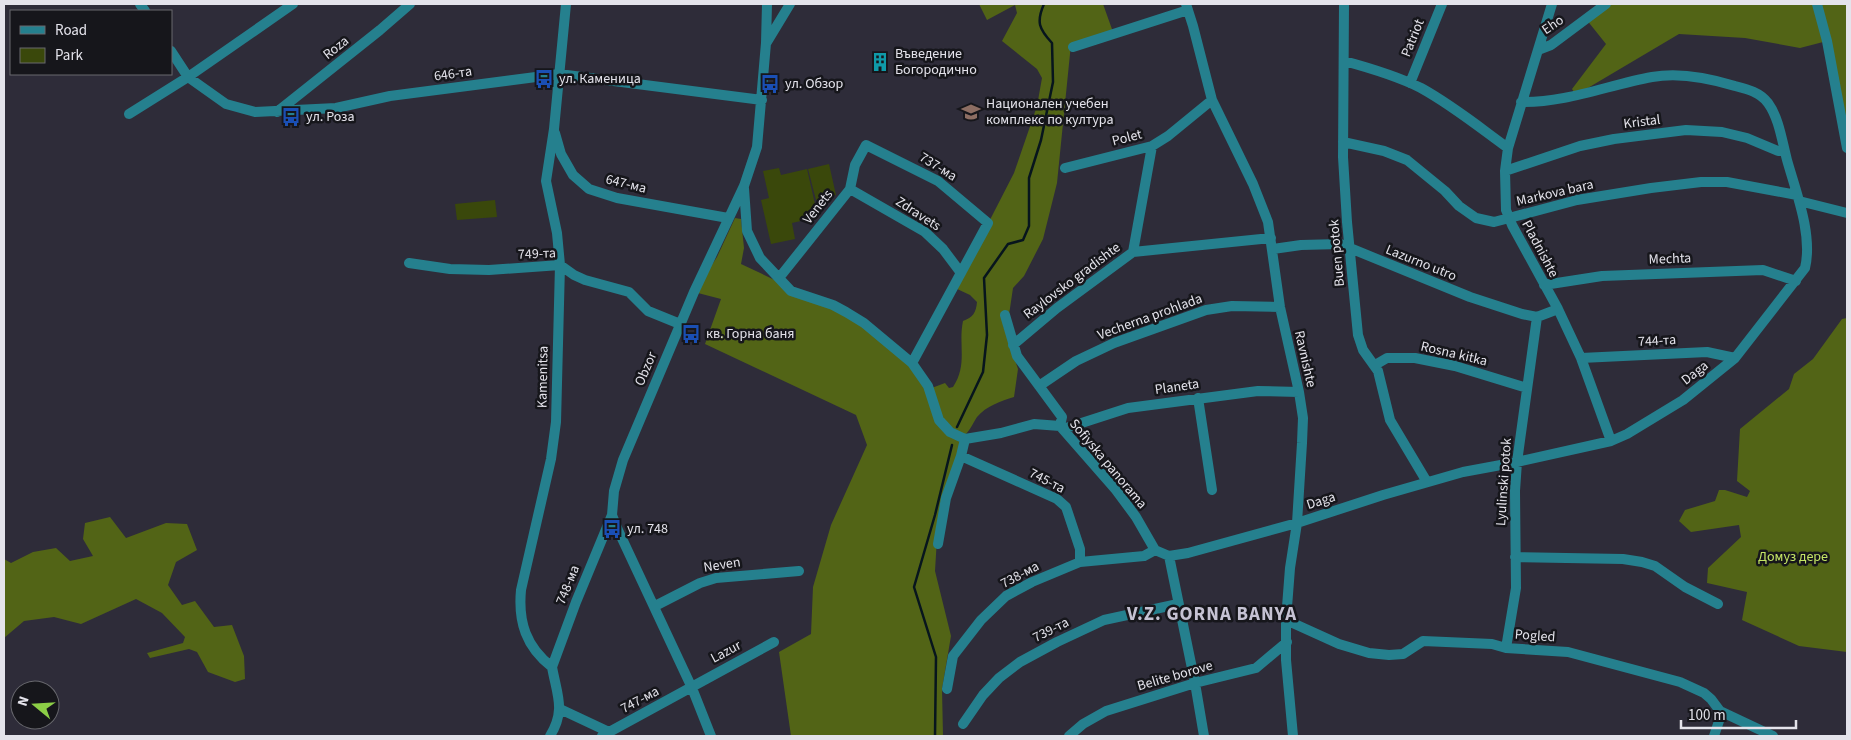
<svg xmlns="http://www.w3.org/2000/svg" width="1851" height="740" font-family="'Source Sans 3',sans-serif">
<rect width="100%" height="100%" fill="#2e2c39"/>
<path fill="#3a480b" d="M829,164L836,195L816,200L808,169Z
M779,168L781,175L807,169L818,217L792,223L795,239L771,244L761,200L769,198L763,171Z
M495,200L497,217L457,220L455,204Z"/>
<path fill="#526416" d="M979,4H1103L1113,32L1071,44L1057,183L1043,239L1024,276L1013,288L1009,315L1003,325L1018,369L1014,397C1001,401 986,406 977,417C973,423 971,429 965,435L939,420L965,439L937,538L935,571L951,636L942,689L943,736H791L779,652L811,634L813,587L831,525L867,445L856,415L705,344L721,299L694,292L717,257L735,218L741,219L744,248L741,264L851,316L912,363L929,389L945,383L949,388L953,387C968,364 958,345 963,321C973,317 976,313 977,302L970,295L955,288L1014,173L1037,106L1042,78L1037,69L1002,41L1017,13L1015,5L987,20Z
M1606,4H1847V148L1827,41L1800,48L1745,38L1679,34L1576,95L1572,89L1606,44L1586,19Z
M1847,318V652L1799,646L1742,620L1747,592L1707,583L1708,568L1741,537L1739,525L1691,532L1679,521L1685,510L1715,501L1719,490H1725L1747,497L1750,491L1737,481L1740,429L1789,389L1794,374L1813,359L1842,319Z
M110,517L126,538L166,523L187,524L197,550L176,562L168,585L182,605L195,601L214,627L232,625L244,656L245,679L235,682L208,672L197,652L189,649L150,658L147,653L183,643L185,637L162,613L136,599L81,624L54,617L24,621L4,638V559L11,563L33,552L56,548L70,561L93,556L83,539L85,523Z"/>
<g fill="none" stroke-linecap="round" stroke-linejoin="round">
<path stroke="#07151d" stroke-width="2.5" d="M957,427L983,372L987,335L984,278L1008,244L1023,240L1029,226V178L1041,140L1053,82L1052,43C1039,29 1036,22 1044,4
M935,736L936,657L914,587L935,515L952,445"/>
<path stroke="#25808e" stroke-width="10" d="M140,4L145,11
M1186,4L1193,26L1212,100L1253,184L1268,222L1280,307L1299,392L1303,418L1302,443L1297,523L1290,568L1286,620V660L1293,736
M1344,4L1343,157L1347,222L1358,335L1363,350L1378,371L1390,420L1427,482
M1552,4L1508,148L1505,171L1506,210L1512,225L1558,309L1581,358L1611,441
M1817,4L1827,41L1847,148
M767,42L790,4
M1073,47L1188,10
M1538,50L1551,45L1606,4
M171,51L188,77L226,104L255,112L336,108L390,96L559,74L762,100
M1344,61C1370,68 1397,76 1421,88C1452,105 1479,127 1508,148
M1410,83L1442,4
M277,112L380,30L410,4
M129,114L188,77L293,4
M555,133L561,154L573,175L589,189L617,198L728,218
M1343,142L1384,151L1407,160L1445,191L1459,206L1476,218L1494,222L1577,200L1651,188L1701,182H1727L1797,195
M1065,168L1152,146L1168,136L1212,100
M1505,171L1580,146L1614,139L1686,130L1722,132L1747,138L1778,151H1784
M744,188L747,231L760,258L791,291L833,305L846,312L864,323L912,363L928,386L939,420L950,432L965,439L1001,433L1034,424L1060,426L1116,490L1136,517L1155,550
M850,189L925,232L943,249L961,273
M1799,201L1847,213
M1273,249L1301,245L1340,244L1470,297L1522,314L1537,317L1558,309
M1133,252L1152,146
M409,263L450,269L489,270L560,265L574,275L585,280L629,292L648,311L680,324
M779,278L850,189L855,165L866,145L938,181L988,223L912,363
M1544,285L1602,276L1763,270L1796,281
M1005,315L1017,356L1062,417L1060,426
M1013,345L1057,308L1133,252L1271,238
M1581,358L1707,352L1735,358
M1375,365L1387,358H1415L1455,366L1527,388
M1039,386L1076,361L1114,343L1206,310L1232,306L1280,307
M1198,398L1212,490
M1063,429L1128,408L1258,391L1299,392
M961,456L1057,499L1066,507L1080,549V562
M938,544L946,498L961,456L965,439
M1155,550L1169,556L1188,553L1297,523L1383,495L1463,472L1517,462L1611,441L1627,434L1683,400L1735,358L1805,268C1813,235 1796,192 1787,160C1782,141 1779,118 1768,103C1760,92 1747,89 1735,86C1709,78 1679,72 1652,77C1608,85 1566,103 1521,102
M1169,556L1195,683L1204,736
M1515,557L1623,559L1642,562L1655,566L1685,587L1718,604
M655,606L700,583L716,578L799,571
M1286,620L1339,644L1369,653L1389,655L1403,654L1423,641L1492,644L1506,648L1568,652L1680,682L1704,693L1711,699L1720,711L1773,736
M1506,648L1516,588L1515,491L1517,462L1537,317
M552,667L576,602L612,515
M947,689L953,656L981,620L1006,596L1032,582L1080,562L1144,556L1155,550
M560,709L609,732
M963,724L983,695L999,678L1020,662L1057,642L1104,620L1178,604
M550,736C566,710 557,695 552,667C526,647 518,622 521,590L551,459L556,422L560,265L557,233L546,181L554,129L566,4
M602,736L774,642
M711,736L692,688L618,530L612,515L614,491L623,460L694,292L744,186L757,147L766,43L767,4
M1069,736L1083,724L1106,711L1195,683L1256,668L1287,642
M1714,736L1719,721L1720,711"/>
</g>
<defs>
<g id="building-bare" transform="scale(1.5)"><path d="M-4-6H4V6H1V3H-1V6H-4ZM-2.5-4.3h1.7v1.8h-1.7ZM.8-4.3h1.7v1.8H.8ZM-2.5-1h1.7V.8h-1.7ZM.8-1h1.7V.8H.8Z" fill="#0f9aa8" stroke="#16161b" stroke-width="2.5" paint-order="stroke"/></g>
<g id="bus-bare" transform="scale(1.5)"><path d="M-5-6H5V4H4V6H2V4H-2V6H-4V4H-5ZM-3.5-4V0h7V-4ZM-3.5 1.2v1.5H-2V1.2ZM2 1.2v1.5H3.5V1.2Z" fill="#1a4fb4" stroke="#16161b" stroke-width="2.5" paint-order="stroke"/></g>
<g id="school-bare" transform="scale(1.5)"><path d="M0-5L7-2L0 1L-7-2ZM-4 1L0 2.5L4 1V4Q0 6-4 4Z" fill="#8d6e63" stroke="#16161b" stroke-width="2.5" paint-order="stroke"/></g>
</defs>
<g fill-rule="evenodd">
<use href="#building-bare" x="880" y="62"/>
<use href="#bus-bare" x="544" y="79"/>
<use href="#bus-bare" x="770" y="84"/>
<use href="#school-bare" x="971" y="112"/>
<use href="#bus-bare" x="291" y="117"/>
<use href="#bus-bare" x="691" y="334"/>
<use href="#bus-bare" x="612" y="529"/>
</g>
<g text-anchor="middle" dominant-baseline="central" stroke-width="5" stroke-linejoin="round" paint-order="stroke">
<g font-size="14" fill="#e4e3eb" stroke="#16161b">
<text transform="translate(1553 25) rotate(-34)">Eho</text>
<text transform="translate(1413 38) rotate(-68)">Patriot</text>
<text transform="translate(336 48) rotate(-38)">Roza</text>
<text transform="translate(453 74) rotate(-8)">646-та</text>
<text transform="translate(1642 122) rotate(-7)">Kristal</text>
<text transform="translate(1127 138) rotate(-14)">Polet</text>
<text transform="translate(938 167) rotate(32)">737-ма</text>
<text transform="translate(626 184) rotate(14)">647-ма</text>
<text transform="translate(1555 193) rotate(-13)">Markova bara</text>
<text transform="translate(818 207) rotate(-52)">Venets</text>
<text transform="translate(918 214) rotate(33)">Zdravets</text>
<text transform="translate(1540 249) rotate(62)">Pladnishte</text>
<text transform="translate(1337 253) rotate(-95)">Buen potok</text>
<text transform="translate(537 254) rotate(-2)">749-та</text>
<text transform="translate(1670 259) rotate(-2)">Mechta</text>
<text transform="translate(1421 263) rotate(22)">Lazurno utro</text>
<text transform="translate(1072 281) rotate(-37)">Raylovsko gradishte</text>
<text transform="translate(1150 317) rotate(-20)">Vecherna prohlada</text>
<text transform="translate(1657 341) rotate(-3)">744-та</text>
<text transform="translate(1454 354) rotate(13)">Rosna kitka</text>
<text transform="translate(1305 359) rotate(77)">Ravnishte</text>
<text transform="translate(646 369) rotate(-67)">Obzor</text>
<text transform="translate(1695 373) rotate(-38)">Daga</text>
<text transform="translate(543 377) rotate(-89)">Kamenitsa</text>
<text transform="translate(1177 387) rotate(-8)">Planeta</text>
<text transform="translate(1108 464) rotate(50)">Sofiyska panorama</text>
<text transform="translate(1047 481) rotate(27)">745-та</text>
<text transform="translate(1504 482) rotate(-86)">Lyulinski potok</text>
<text transform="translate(1321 501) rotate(-18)">Daga</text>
<text transform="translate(722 565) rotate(-9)">Neven</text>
<text transform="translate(1020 575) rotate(-28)">738-ма</text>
<text transform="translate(568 585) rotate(-68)">748-ма</text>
<text transform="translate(1051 630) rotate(-27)">739-та</text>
<text transform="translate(1535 636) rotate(4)">Pogled</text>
<text transform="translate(726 652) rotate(-28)">Lazur</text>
<text transform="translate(1175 676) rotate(-16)">Belite borove</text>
<text transform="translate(640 700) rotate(-28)">747-ма</text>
</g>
<g font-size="14" fill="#e4e3eb" stroke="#16161b" text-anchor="start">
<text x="895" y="54">Въведение<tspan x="895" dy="16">Богородично</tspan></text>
<text x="559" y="79">ул. Каменица</text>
<text x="785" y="84">ул. Обзор</text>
<text x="986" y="104">Национален учебен<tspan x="986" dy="16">комплекс по култура</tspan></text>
<text x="306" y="117">ул. Роза</text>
<text x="706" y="334">кв. Горна баня</text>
<text x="627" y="529">ул. 748</text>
</g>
<g font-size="14" fill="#c5e666" stroke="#16161b">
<text x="1793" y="557">Домуз дере</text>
</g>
<g font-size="19" font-weight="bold" letter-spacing="1" fill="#c5c2d3" stroke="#16161b">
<text x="1212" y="614">V.Z. GORNA BANYA</text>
</g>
</g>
<rect width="1851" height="740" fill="none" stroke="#e4e3eb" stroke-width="10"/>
<rect x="10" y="10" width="162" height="65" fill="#16161b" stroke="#68686e"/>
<rect x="20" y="26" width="25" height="8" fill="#25808e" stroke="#68686e"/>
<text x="55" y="35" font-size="15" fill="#e4e3eb">Road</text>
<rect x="20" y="48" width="25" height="15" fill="#3a480b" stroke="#68686e"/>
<text x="55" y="60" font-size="15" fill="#e4e3eb">Park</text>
<g transform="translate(35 705) rotate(288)"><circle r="24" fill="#16161b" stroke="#68686e"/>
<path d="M0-4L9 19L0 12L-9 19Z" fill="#8cce46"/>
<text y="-8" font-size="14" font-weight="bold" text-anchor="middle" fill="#e4e3eb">N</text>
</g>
<path d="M1681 720v8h115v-8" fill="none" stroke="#e4e3eb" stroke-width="2.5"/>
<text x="1688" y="720" font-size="15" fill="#e4e3eb" stroke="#16161b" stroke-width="4" paint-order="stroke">100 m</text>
</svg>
